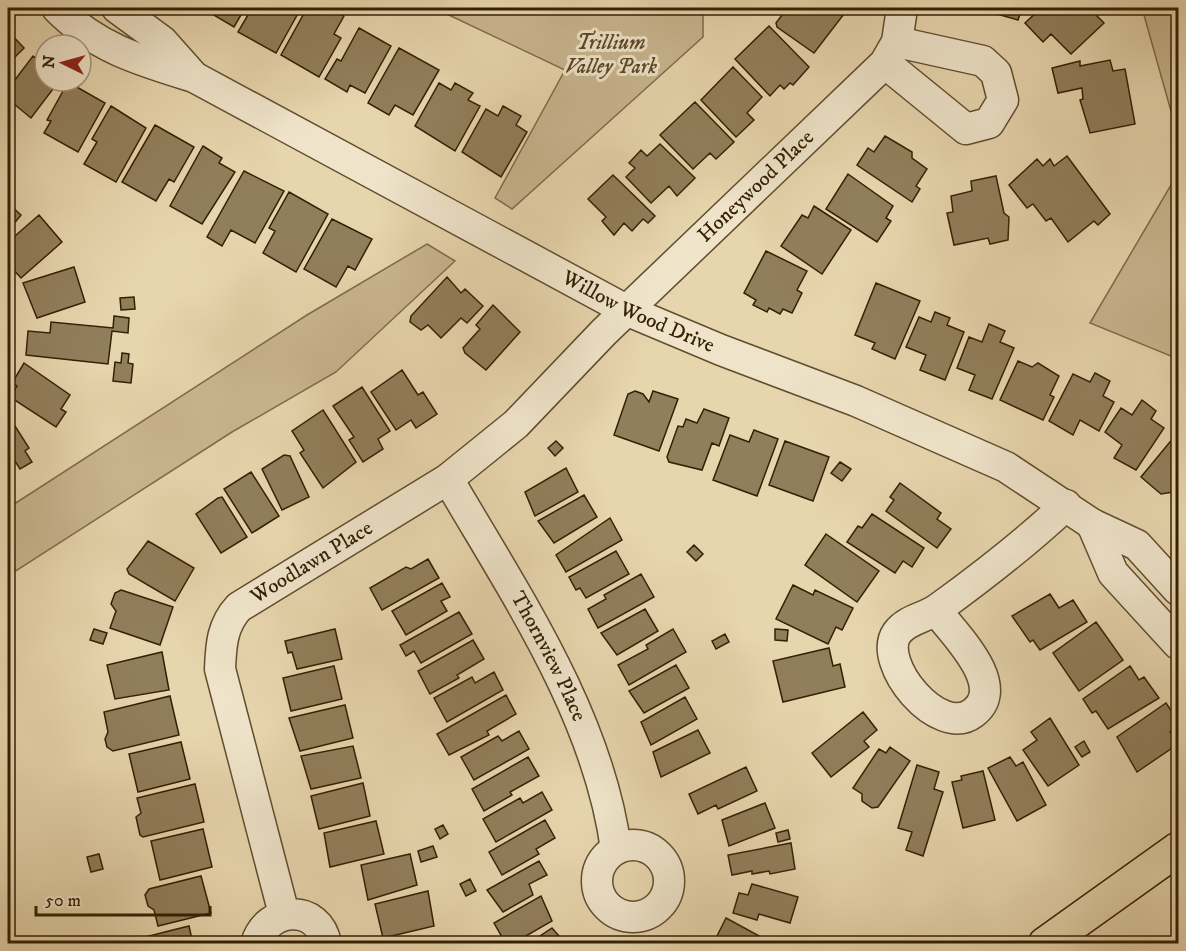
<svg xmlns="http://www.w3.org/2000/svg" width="1186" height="951" font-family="'IM FELL DW Pica',serif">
<rect width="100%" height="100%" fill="#e7d5ad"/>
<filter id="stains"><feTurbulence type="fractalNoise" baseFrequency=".00333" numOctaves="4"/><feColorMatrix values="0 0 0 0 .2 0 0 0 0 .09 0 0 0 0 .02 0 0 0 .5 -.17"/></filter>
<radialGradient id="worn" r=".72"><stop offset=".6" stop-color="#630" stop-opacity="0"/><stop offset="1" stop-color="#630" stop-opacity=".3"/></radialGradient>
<path fill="#c9b690" stroke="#7e6b4a" stroke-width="1.5" d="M434,8H703V37L512,209L495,198L565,70Z
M1142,8H1178V136Z
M1178,173V359L1090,323Z
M427,244L455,261L336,372L232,432L8,576V508L307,315Z"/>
<path fill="#917e5b" stroke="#342003" stroke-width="1.5" d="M215,8H245L234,27L212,14Z
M252,8H301L276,53L238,32Z
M307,8H330L344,16L334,34L341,38L319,77L281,55Z
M791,8H843L847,10L814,53L777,27L776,23L785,11Z
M976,8H1022L1018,20Z
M1041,8H1089L1104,23L1071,54L1051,34L1043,42L1025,23Z
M769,26L809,67L793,85L790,83L784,89L780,85L770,96L735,59Z
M359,28L391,46L365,93L350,85L347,92L325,79L337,59L341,61Z
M8,31L24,48L8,64Z
M399,48L439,70L413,115L395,105L389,115L368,103Z
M33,56L45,65V81H59L31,118L8,99V89Z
M1110,60L1113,71L1125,69L1135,124L1090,133L1080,100L1083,99L1082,88L1058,93L1052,68L1080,61V66Z
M733,67L762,97L747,113L754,120L736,137L701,100Z
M68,82L105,103L78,152L44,133L51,121L47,120Z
M439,83L451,90L455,83L473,93L468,100L480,106L455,151L415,126Z
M695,102L734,142L716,159L710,153L693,169L660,135Z
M111,106L146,128L116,182L84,164L97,142L92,139Z
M503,106L521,116L516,125L527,132L501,177L462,152L486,109L498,116Z
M155,125L194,147L174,182L169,179L156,201L122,182Z
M885,136L912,152V158L927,169L916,186L920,189L912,202L857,165L868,148L874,152Z
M660,144L695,178L677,196L669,186L651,203L626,177L635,168L629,163L641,150L647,156Z
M203,146L222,158L219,163L235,172L202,224L170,206Z
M1067,156L1110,214L1098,225L1094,221L1068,242L1051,218L1046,221L1033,204L1027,208L1009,185L1037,159L1043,166L1050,159L1054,166Z
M244,171L284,191L255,243L231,230L222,246L207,237Z
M848,174L893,206L886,218L891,221L877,242L826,209Z
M613,175L655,216L648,223L643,219L632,231L624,223L614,235L602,221L606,217L588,199Z
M996,176L1004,213L1009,217L1008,240L990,244L988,238L954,245L947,213L953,212L951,196L972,191L971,181Z
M289,192L328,214L296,272L263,253L275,231L269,228Z
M8,203L21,215L8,231Z
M814,206L851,230L822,274L781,246L802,215L808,218Z
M39,215L62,242L21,278L9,265L12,262L8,256V242Z
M332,219L372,239L355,270L348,266L336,287L304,269Z
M766,251L807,271L797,290L802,293L792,313L783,309L780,314L769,308L767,312L753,305L756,300L744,293Z
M74,267L85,302L37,318L23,283Z
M447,277L461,293L465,289L483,306L467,323L461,318L441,338L428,325L421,330L410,322L411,316Z
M876,283L920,301L895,359L872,349L875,343L855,335Z
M134,297L135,309L121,310L120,298Z
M493,305L520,332L486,370L465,353L463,348L480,329L476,325Z
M935,312L950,318L947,325L964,332L945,380L920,370L926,355L906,347L919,317L931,322Z
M114,316L129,318L128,333L112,331L108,364L26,355L28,331L50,333L51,322L113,328Z
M989,324L1005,331L1000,342L1014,348L992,399L969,390L975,375L957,368L969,337L982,342Z
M122,353L129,354L128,363L133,364L131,383L113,381L115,362L121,363Z
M1018,361L1032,367L1038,363L1059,376L1050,395L1054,397L1043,420L1000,400Z
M24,363L70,395L61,409L66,412L56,427L10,397L17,386L12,383Z
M402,370L418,395L423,392L437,414L416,428L411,420L396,430L371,392Z
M1095,373L1110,381L1103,396L1114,402L1099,431L1080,420L1073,435L1049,421L1073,374L1090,382Z
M362,387L390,431L378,439L383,449L363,462L349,440L354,437L333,406Z
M635,391L643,394L649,402L653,391L678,399L659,451L614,435L628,394Z
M1142,400L1156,411L1151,419L1164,428L1136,470L1114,458L1122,445L1105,432L1121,408L1132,415Z
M704,409L729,418L719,446L712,443L702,470L669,462L667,457L678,426L683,427L686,419L697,423Z
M323,410L356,462L323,488L300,453L304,450L292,431Z
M8,415L29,448L25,451L32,462L20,469L13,458L8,462Z
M754,430L778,439L757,496L713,480L730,435L749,442Z
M1174,437L1178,441V496L1173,492L1161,494L1141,477Z
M556,441L563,448L555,456L548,448Z
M785,441L829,457L813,501L769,485Z
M284,455L290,456L309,497L282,510L262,469Z
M840,462L851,469L842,481L831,473Z
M566,468L578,492L535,516L525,492Z
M251,472L279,516L252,533L224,489Z
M900,483L941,513L937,519L951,529L937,548L886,511L894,500L890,497Z
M584,495L597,517L554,543L538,521Z
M222,497L247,537L221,553L196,514L218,498Z
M872,514L924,548L912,567L903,561L895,573L847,542L858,526L862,528Z
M610,518L622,540L566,572L556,555Z
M826,534L879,571L857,602L805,565Z
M148,541L194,568L175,601L129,574L127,569Z
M694,545L703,554L696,561L687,552Z
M616,551L629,574L586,598L580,588L576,590L569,577Z
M428,559L439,578L382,610L370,588L406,567L411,569Z
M641,574L654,597L598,628L588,609L606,599L604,595Z
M442,583L450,597L441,601L447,611L406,635L392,611Z
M793,585L813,595L815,590L853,608L842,630L836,627L828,644L776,619Z
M121,590L173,607L160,645L110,628L116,611L111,604L115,593Z
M1050,594L1059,608L1073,600L1087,622L1040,650L1033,640L1030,642L1012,616Z
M645,609L658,631L617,655L601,633Z
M459,612L472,634L421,663L414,651L406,656L400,645Z
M1096,622L1123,660L1079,691L1053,653Z
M94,629L107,633L103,644L90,640Z
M335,629L342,659L297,669L292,652L288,653L285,641Z
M673,629L686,652L629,685L618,665L648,649L646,645Z
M775,629L788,630L787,641L775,640Z
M725,634L729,642L716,649L712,641Z
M473,640L484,659L457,675L459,678L430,694L418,671Z
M829,648L833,666L840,664L845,687L783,702L773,661Z
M162,652L169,690L115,699L107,665Z
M676,665L689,688L644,713L629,691Z
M334,666L342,699L291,711L283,678Z
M1130,666L1139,680L1144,677L1159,698L1108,729L1096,711L1092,713L1083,699Z
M494,672L503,690L447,722L434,698L472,677L475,683Z
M506,695L516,714L487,731L489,735L449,755L437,734Z
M170,696L179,735L113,751L107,747L105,739L108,732L104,712Z
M685,697L697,719L651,745L641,722Z
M1166,703L1178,721V727L1170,732L1178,744L1137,772L1117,737Z
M345,705L353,738L300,751L289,718Z
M863,712L877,730L864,741L869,747L831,777L812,753Z
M1050,718L1079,765L1048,786L1023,750L1037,740L1031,732Z
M698,730L710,753L661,777L653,752Z
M519,731L529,749L474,780L461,757L498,736L502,741Z
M1084,741L1090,752L1082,757L1075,747Z
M181,742L190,779L138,792L129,754Z
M353,746L361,778L311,789L301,756Z
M890,747L910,761L878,807L872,808L862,801V794L853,788L879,749L886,753Z
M528,757L539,776L510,792L512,795L484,811L472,789Z
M1010,757L1016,766L1023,762L1046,805L1017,821L988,768Z
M917,765L939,772L934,789L943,792L923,856L906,850L912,832L898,828Z
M746,767L757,791L718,809L716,805L698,814L689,794Z
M983,771L995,820L963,828L952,782L962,780L961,776Z
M363,783L370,816L319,829L311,796Z
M195,784L204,822L143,837L140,835L136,817L141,813L137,798Z
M542,792L552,810L496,842L483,819L520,798L523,803Z
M765,803L775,828L729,846L722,820Z
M545,820L555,838L536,849L539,854L502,875L489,852Z
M376,821L384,854L330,867L324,833Z
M443,825L448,834L440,839L435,829Z
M203,829L212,867L160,880L151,841Z
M788,830L790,839L778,842L776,833Z
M791,843L795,869L770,874L769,871L752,874V871L732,875L728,855Z
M433,846L437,857L421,862L418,851Z
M99,854L103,869L91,872L87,857Z
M410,854L417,885L368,900L361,865Z
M539,861L547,875L529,884L533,895L503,912L487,890Z
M201,876L211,913L158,926L154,910L148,906L145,895L149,889Z
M470,879L476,891L466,896L460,884Z
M752,884L798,897L790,923L759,914L757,920L733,913L739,893L748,895Z
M428,891L434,926L383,938L375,904Z
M541,896L552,921L512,944H506L494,923Z
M726,918L774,944H730L717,936Z
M189,926L193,944H143L141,938Z
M552,928L566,944H528Z"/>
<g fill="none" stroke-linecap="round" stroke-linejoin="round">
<g stroke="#614d2e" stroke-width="33">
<g id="minor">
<path id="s1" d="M57,8C96,48 142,61 194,77L628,311L721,350L856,401L1006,467L1092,524L1137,545L1178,590"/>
<path d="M117,8L162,41L194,77"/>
<path d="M885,63L966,129L989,123L1003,100L996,73L983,61L897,42"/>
<path id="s2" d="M448,479C515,594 598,715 616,849"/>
<path d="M1092,524L1113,573L1178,644"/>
<path d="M936,610C954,634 1009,686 973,713C939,739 876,663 897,633C907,619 926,618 939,608C983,576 1026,543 1066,505"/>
<circle cx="633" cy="881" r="36"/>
<path id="s3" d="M284,914L220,669C221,645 222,625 239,607L448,479L516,424L604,332L885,63L897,42L902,8"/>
<path d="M256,944C267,906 319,903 326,944"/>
</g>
</g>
<g stroke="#342003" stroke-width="36">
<path id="major" d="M1045,944L1178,849"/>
</g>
<use href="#minor" stroke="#efe4ca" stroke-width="30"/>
<use href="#major" stroke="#e7d5ad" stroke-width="33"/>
</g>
<g text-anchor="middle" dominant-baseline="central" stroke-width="6" stroke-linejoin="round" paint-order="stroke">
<g font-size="21" font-style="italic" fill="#594626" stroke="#efe4ca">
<text x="611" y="43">Trillium<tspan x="611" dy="24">Valley Park</tspan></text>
</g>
<g font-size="21" fill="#342003" stroke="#efe4ca">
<text stroke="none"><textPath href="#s3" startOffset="990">Honeywood Place</textPath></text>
<text stroke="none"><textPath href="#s1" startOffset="658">Willow Wood Drive</textPath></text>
<text stroke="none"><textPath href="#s3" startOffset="405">Woodlawn Place</textPath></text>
<text stroke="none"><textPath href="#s2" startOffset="204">Thornview Place</textPath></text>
</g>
</g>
<rect width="1186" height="951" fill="none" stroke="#e7d5ad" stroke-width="30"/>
<rect x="9" y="9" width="1168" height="933" fill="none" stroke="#342003" stroke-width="3"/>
<rect x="15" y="15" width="1156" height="921" fill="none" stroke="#342003" stroke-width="1.5"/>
<g transform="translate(63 63) rotate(275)"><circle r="28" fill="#efe4ca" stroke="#a4967a" stroke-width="1.5"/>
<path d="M0-4.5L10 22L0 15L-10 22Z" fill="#8f2418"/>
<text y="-9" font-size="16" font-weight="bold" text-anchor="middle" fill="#342003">N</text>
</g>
<path d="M36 906v9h174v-9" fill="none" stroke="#342003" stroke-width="3"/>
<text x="45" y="906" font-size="18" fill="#342003" stroke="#efe4ca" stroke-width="4.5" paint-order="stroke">50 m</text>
<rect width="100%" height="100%" filter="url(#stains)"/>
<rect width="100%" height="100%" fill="url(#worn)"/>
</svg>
